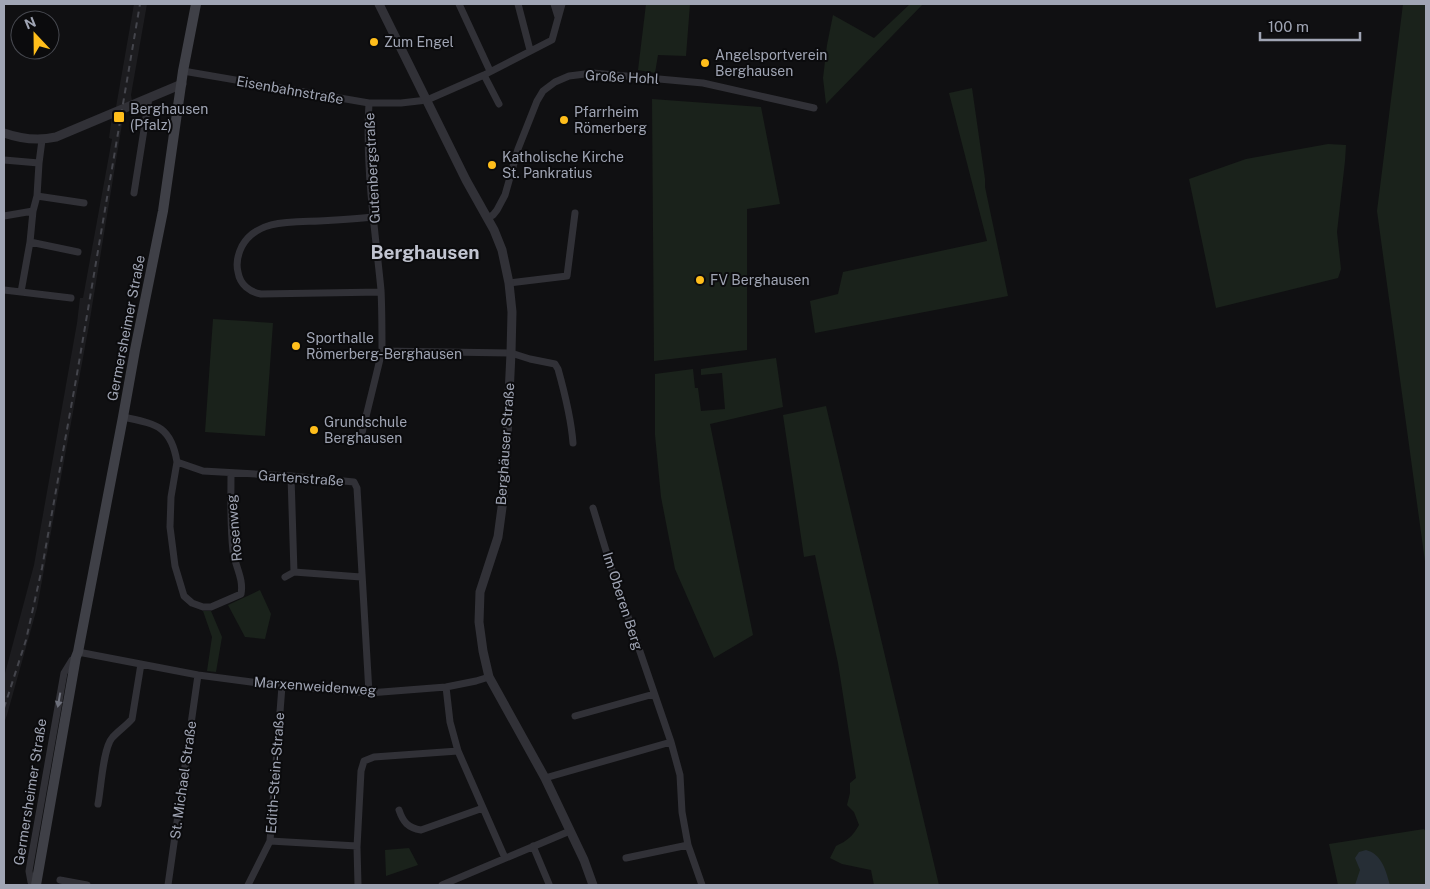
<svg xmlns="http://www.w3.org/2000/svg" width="1430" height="889" font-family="'Public Sans',sans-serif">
<rect width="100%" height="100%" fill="#101012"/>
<path fill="#1c1c1f" d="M134,4H147L131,95L132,101L116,107Z
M124,112L89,325L37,608L7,715L4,723V677L34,565L77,323L80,298H83L112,139L109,138L112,117Z"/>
<path fill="#1a221b" d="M646,4H690L686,56L658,55L655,73L638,70Z
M910,4H923L826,104L823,78L827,45L833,15L874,38Z
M1403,4H1426V569L1377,211Z
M972,88L985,179V187L1008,296L815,333L810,301L838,294L843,272L987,241L949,93Z
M652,99L761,107L780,204L747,209V350L654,361Z
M1328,144L1346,145L1345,161L1337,232L1341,269L1338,278L1216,308L1189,179L1246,159Z
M213,319L273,323L265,436L205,432Z
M776,358L783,407L710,424L753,635L714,658L675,569L661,497L655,435V374L693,369L695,388H698L701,411L725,409L722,373L701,375V369Z
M826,406L939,885H874L871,870L842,864L830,858L836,846C847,841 853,836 859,825L854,812L847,805L850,793V783L856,778L838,663L815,555L804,557L783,415Z
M260,590L271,614L265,639L245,637L228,605Z
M203,611H211L222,637L216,672L207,671L212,637Z
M1424,829L1426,832V885H1338L1329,844Z
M409,848L418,865L386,876L385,850Z"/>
<path fill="#262e36" d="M1366,850C1382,854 1386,871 1390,885H1355L1360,870L1355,858L1359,852Z"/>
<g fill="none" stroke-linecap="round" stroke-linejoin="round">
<path stroke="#313137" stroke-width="7" d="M459,4L490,71
M518,4L530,50
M554,4L558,17
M183,71L369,103H401L427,100L484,75L552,40L562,4
M484,75L499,104
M369,103C365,166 375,228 381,290C382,310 382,331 382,351L511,353L530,359L555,364L558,369C565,394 571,417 573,443
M42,140L39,163L37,196L33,211L30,242L21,292L71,298
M4,160L39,163
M134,193L149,98
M37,196L84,203
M4,216L33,211
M373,217C355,219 337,220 319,221C293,222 257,219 242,246C238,254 236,264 238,272C240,285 250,292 261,294L381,292
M487,218L493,215L497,210L505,195L518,149L537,101L543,91L555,82L569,76L593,73L703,83L814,108
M30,242L78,252
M509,283L567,276L575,213
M4,290L21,292
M123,417C155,424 171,425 177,462L203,471L291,476L354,482L357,488L369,693
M361,437L382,351
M177,462L171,497L170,527L175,566L184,596L192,603L203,607H211L241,594C244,579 235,566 233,551C230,525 231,499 231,473
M291,476L294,572L361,577
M285,577L294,572
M78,652L198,675L282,686L369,693L446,687L476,681L489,677
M446,687L450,722L458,751
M575,716L654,694
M671,742L680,775L682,812L688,845
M545,778L671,742L611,567L593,508
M98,804C101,789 103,748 112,738C118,731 126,726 132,719L141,664
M399,810C403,822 408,828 421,830L483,808
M270,841L357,846
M533,846L549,884
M626,858L688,845L702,885
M60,880L87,885
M36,883L31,882L29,871L64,673L72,660L76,657
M168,885L198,675
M248,885L270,841L282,686
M358,885L357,847L361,771L364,761L374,757L458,751L505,858
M442,885L570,831"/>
<path stroke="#313137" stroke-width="9" d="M379,4L466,180L494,230L502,250L509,283L512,312L511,353L506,458L503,500L498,537L480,592L479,622L483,651L489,677L545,778L584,860L593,885
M4,133C21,139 38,141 56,137L182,84"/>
<path stroke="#3f4047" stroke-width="10" d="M36,885L76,657L78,652L123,417L135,350L163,211L183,71L196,4"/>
<path stroke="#44454c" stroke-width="2" stroke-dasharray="6 5" stroke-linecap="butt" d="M4,708L26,640L42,568L77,374L140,4"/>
</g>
<defs><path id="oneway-solid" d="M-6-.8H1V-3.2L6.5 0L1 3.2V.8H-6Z" transform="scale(1.25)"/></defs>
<use fill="#6e717c" href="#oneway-solid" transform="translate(59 700) rotate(100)"/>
<g fill="#ffbe1b" stroke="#0b0b0d" stroke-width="2">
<circle cx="374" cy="42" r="5"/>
<circle cx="705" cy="63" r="5"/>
<rect x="113" y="111" width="12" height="12" rx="2.5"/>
<circle cx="564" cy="120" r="5"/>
<circle cx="492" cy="165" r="5"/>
<circle cx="700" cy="280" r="5"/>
<circle cx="296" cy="346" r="5"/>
<circle cx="314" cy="430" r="5"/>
</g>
<g text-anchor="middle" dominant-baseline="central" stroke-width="4" stroke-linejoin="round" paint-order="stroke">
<g font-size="14" fill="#a0a5b4" stroke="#0b0b0d" text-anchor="start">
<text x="384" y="42">Zum Engel</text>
<text x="715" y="55">Angelsportverein<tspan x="715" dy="16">Berghausen</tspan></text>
<text x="130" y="109">Berghausen<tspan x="130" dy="16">(Pfalz)</tspan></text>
<text x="574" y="112">Pfarrheim<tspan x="574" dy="16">Römerberg</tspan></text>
<text x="502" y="157">Katholische Kirche<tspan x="502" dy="16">St. Pankratius</tspan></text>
<text x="710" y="280">FV Berghausen</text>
<text x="306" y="338">Sporthalle<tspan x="306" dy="16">Römerberg-Berghausen</tspan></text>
<text x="324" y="422">Grundschule<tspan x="324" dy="16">Berghausen</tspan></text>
</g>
<g font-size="14" fill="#a0a5b4" stroke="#0b0b0d">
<text transform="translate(622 77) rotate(3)">Große Hohl</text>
<text transform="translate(290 90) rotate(10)">Eisenbahnstraße</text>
<text transform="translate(372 168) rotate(-93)">Gutenbergstraße</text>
<text transform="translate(126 328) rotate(-79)">Germersheimer Straße</text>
<text transform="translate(505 444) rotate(-86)">Berghäuser Straße</text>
<text transform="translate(301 478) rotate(4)">Gartenstraße</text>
<text transform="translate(234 528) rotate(-95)">Rosenweg</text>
<text transform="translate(623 601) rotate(72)">Im Oberen Berg</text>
<text transform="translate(315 686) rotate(4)">Marxenweidenweg</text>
<text transform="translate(275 773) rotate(-86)">Edith-Stein-Straße</text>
<text transform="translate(183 780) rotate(-82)">St. Michael Straße</text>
<text transform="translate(30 792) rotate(-81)">Germersheimer Straße</text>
</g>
<g font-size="19" font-weight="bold" fill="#c1c4d0" stroke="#0b0b0d">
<text x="425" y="252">Berghausen</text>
</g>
</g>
<rect width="1430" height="889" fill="none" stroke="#a0a5b4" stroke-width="10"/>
<g transform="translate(35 35) rotate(338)"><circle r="24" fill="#0b0b0d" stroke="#474950"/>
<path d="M0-4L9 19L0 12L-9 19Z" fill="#ffbe1b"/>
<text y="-8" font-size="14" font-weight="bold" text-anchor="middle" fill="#a0a5b4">N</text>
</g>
<path d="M1260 32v8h100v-8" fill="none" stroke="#a0a5b4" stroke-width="2.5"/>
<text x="1268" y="32" font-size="15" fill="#a0a5b4" stroke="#0b0b0d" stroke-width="4" paint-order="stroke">100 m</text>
</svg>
